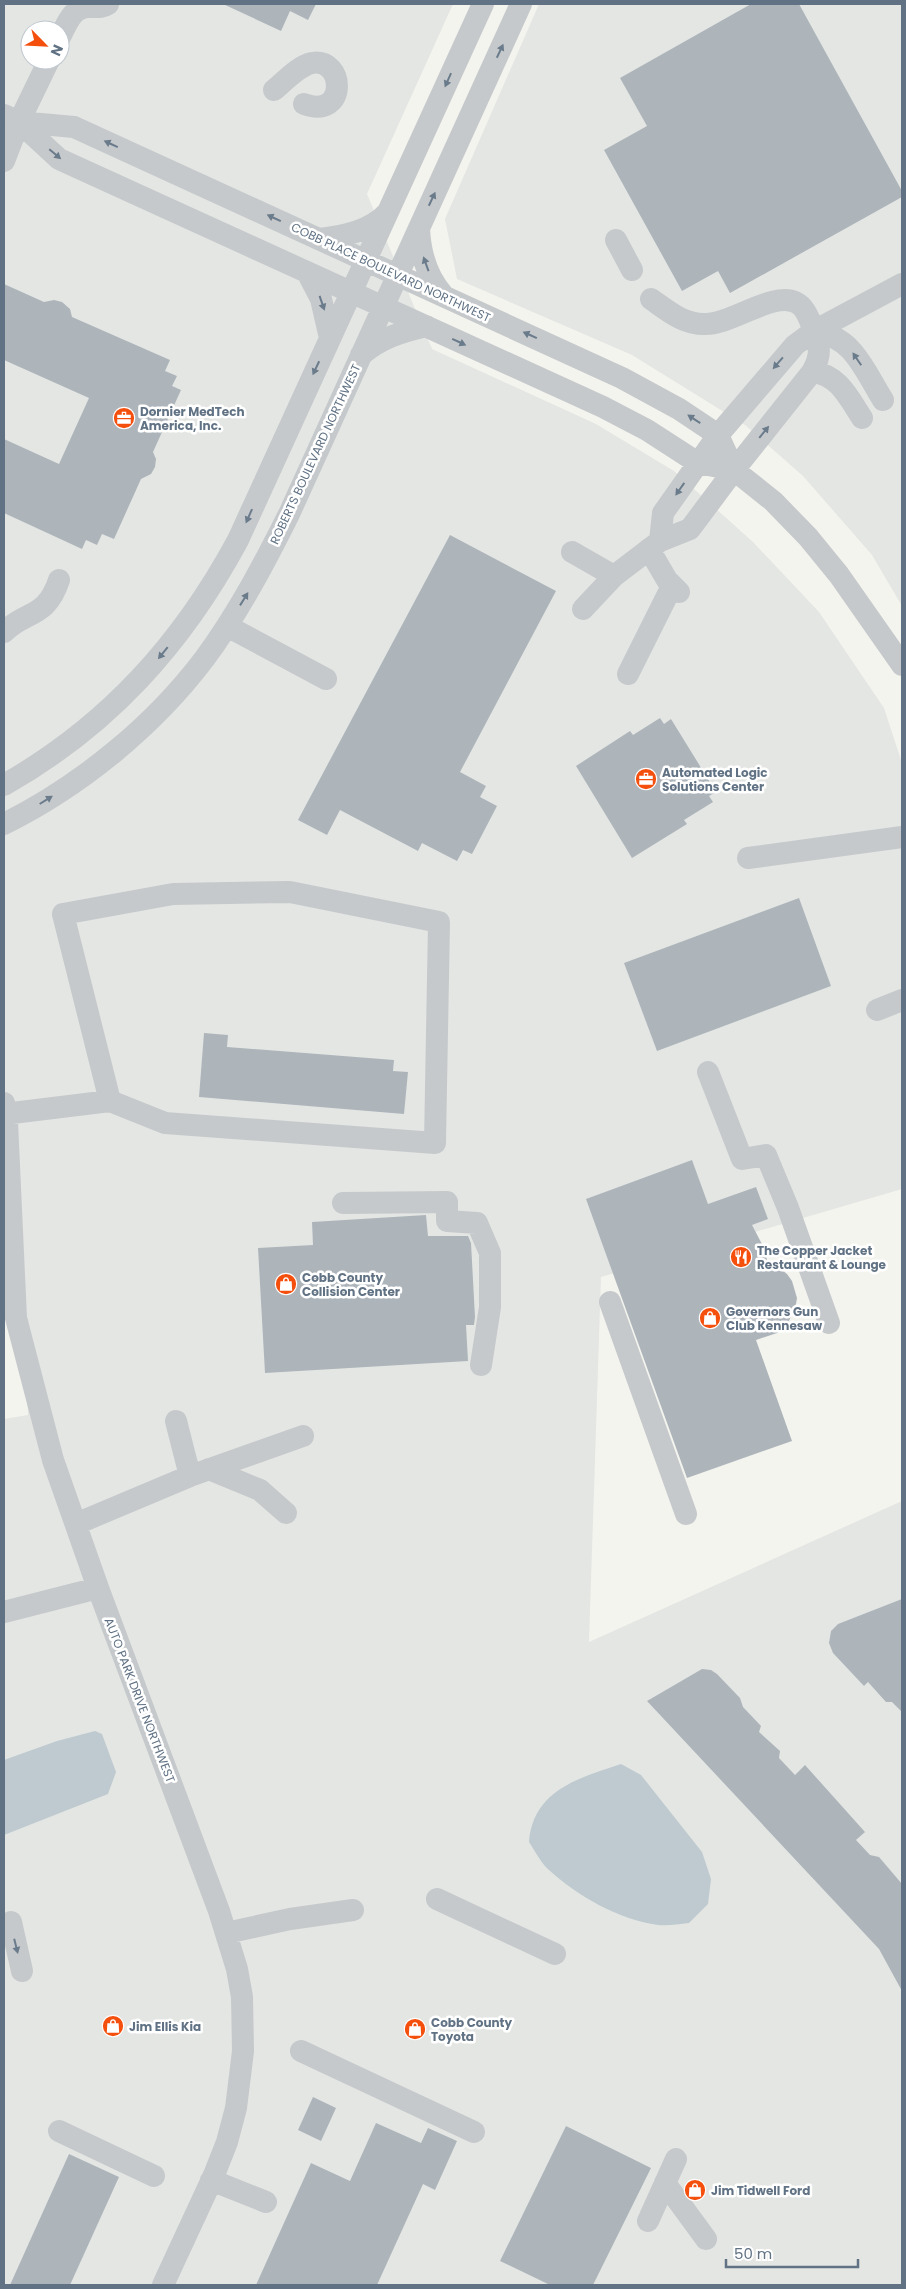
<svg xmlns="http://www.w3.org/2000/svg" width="906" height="2289" font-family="Poppins,sans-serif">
<rect width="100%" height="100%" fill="#f4f4ef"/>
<path fill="#e4e6e3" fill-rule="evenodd" d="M4,4H453L367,194L432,349L596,424L674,471L753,542L819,612L884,708L902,763V1189L601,1277L589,1642L902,1501V2285H4V1419L28,1415L21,1257L4,1260ZM30,30H60V60H30Z
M539,4H902V606L872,555L803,476L745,425L632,355L457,279L445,219Z"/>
<path fill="#becacf" d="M95,1731L102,1734L116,1772L108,1794L4,1835V1760L57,1741Z
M621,1764L641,1775L702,1852L711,1879L708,1904L689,1923C679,1924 668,1926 658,1925C620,1920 577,1896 549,1870C541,1863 535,1851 529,1842C533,1790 579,1778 621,1764Z"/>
<path fill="#adb5bb" d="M223,4H316L308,20L290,11L281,31Z
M751,4H799L902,191V197L730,293L718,271L682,291L604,150L647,126L620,78Z
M4,284L44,302L54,300L62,302L70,309L72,317L170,360L165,371L177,376L172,386L181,390L153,452L156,459L155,467L151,474L141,479L114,539L102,534L97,545L86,540L82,549L4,513V439L59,464L89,398L4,360Z
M450,535L556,591L460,772L486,786L480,797L497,806L472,854L463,850L457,861L422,843L418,851L340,810L327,835L298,820Z
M660,718L664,724L671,719L716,792L709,796L713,802L684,820L687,824L632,858L576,766L630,731L633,735Z
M799,898L831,986L657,1051L624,963Z
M204,1033L228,1035L227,1047L394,1060L393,1071L408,1072L404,1114L199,1097Z
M692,1160L708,1204L756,1187L768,1219L752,1225L763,1246L770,1270L778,1267L787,1274L792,1281L797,1298L795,1310L787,1324L777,1333L756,1340L792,1441L687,1478L586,1199Z
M426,1215L428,1236H468L471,1243L475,1317L474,1325H466L468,1361L265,1373L258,1248L313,1245L312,1222Z
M902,1599V1712L892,1702H886L868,1682L864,1686L833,1653L829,1643L831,1631L838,1624Z
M702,1669L711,1670L717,1674L740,1698L743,1707L761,1726L759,1732L780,1751L779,1758L795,1775L805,1765L865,1832L856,1840L870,1855L879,1857L902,1884V1991L879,1949L647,1701Z
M313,2097L336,2108L321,2141L298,2130Z
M376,2123L421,2143L428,2128L457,2141L435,2190L423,2184L377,2285H256L311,2163L350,2181Z
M566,2126L651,2168L593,2285H550L500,2261Z
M69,2154L119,2177L70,2285H10Z"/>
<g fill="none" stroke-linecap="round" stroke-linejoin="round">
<path stroke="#c6c9cc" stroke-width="22" d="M60,37C67,24 72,7 89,7C97,7 102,8 108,4
M274,90C285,81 298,66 312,63C345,57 348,120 304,104
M4,115L19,122L59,159L603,407L647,430L698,463L734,470
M19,122L74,127L622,378L679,409L718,435L734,470L773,501L808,537L839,575L902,665
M4,161L19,122L49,60
M419,228C420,253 427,277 444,296
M320,239C345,236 370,231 388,212
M616,240L632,270
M307,272L321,299L330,338
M814,331C854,337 864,370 883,400
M361,355C381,338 401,332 426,326
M812,372C838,374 849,398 862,418
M660,541L663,513L718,435L795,345L814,331L902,284
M649,549L667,580L679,592
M572,552L614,576
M583,609L614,576L660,541L690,529L734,470L812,372C822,355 820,346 813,329C810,320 805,307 797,303C774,290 733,324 706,324C684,325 668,311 651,299
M227,626L326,679
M4,632C26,610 46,619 59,580
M628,674L672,586
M4,785C108,726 182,644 238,540L483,4
M4,824C80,786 153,727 205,658C238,613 264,564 289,514L521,4
M748,858L902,837
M877,1010L902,1000
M708,1072L742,1159L766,1155L788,1208L829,1323
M4,1103L7,1122L16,1318L53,1460L98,1588L219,1911L237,1969L242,1997L243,2051L236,2108L227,2142L214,2175L163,2285
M4,1114L110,1101L63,914L173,894L290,892L439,922L435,1143L165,1123L110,1101
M343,1203L447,1202V1221L477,1223L490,1253V1307L481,1365
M610,1302L686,1514
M176,1421L190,1476
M209,1469L260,1490L286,1513
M76,1524L190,1476L303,1436
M4,1612L98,1588
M437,1899L555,1954
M11,1922L22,1971
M226,1933L290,1919L353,1910
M301,2051L474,2132
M59,2131L154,2176
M211,2180L266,2202
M665,2183L706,2239
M648,2221L676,2159"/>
</g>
<defs><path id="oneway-solid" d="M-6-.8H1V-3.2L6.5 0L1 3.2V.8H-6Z" transform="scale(1.25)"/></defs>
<g fill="#6a7b8b">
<use href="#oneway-solid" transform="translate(500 51) rotate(-65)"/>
<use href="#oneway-solid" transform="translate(448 80) rotate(114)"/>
<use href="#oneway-solid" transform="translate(111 144) rotate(-155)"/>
<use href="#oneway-solid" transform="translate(55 154) rotate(40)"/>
<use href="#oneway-solid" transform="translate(432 199) rotate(-65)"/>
<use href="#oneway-solid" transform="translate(274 218) rotate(-155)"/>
<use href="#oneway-solid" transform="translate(426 264) rotate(-110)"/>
<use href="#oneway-solid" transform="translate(322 303) rotate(71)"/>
<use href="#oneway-solid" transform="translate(530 335) rotate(-156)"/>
<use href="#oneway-solid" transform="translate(459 342) rotate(25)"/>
<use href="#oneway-solid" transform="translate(857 359) rotate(-124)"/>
<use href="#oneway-solid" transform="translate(778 363) rotate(131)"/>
<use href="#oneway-solid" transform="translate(316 368) rotate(115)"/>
<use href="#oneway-solid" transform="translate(694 419) rotate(-147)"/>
<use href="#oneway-solid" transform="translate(764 432) rotate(-51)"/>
<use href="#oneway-solid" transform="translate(680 489) rotate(125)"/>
<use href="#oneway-solid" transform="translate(249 516) rotate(114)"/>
<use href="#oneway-solid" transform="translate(244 599) rotate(-58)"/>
<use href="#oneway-solid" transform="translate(163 653) rotate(129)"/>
<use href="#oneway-solid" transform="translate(46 800) rotate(-32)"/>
<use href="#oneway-solid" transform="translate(16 1946) rotate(76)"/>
</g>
<defs>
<g id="office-disc" transform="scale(1.125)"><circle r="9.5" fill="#f54f0e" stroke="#fff"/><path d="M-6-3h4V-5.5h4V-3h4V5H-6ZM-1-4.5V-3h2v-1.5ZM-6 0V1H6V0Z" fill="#fff"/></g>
<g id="restaurant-disc" transform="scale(1.125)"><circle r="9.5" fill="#f54f0e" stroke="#fff"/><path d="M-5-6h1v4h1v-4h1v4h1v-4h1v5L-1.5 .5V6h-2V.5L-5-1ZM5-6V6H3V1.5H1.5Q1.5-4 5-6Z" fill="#fff"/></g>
<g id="shop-disc" transform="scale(1.125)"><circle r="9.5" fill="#f54f0e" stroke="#fff"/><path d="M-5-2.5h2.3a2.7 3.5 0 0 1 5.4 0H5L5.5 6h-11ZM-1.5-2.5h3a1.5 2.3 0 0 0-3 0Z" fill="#fff"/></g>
</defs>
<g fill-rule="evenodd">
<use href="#office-disc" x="124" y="418"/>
<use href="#office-disc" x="646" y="779"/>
<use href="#restaurant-disc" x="741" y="1257"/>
<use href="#shop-disc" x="286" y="1284"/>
<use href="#shop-disc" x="710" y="1318"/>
<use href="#shop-disc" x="113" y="2026"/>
<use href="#shop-disc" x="415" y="2029"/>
<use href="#shop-disc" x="695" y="2190"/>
</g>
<g text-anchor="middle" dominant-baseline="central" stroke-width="5" stroke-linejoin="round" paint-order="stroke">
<g font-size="12" fill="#607284" stroke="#fff">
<text transform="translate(391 272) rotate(25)">COBB PLACE BOULEVARD NORTHWEST</text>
<text transform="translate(315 454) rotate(-65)">ROBERTS BOULEVARD NORTHWEST</text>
<text transform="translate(140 1700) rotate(69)">AUTO PARK DRIVE NORTHWEST</text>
</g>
<g font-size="12" font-weight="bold" fill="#607284" stroke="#fff" text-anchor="start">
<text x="140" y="411">Dornier MedTech<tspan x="140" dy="14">America, Inc.</tspan></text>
<text x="662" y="772">Automated Logic<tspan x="662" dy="14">Solutions Center</tspan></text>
<text x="757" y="1250">The Copper Jacket<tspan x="757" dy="14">Restaurant &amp; Lounge</tspan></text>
<text x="302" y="1277">Cobb County<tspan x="302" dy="14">Collision Center</tspan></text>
<text x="726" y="1311">Governors Gun<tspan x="726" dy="14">Club Kennesaw</tspan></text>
<text x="431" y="2022">Cobb County<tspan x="431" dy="14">Toyota</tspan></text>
<text x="129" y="2026">Jim Ellis Kia</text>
<text x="711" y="2190">Jim Tidwell Ford</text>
</g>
</g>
<rect width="906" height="2289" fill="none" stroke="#607284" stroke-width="10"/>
<g transform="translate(45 45) rotate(114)"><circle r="24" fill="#ffffff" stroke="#bfc7ce"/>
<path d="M0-4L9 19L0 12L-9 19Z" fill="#f54f0e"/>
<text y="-8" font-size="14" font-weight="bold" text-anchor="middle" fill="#607284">N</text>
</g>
<path d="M726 2259v8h132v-8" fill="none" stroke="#607284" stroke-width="2.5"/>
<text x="734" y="2259" font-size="15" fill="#607284" stroke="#ffffff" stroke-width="4" paint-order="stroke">50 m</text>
</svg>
